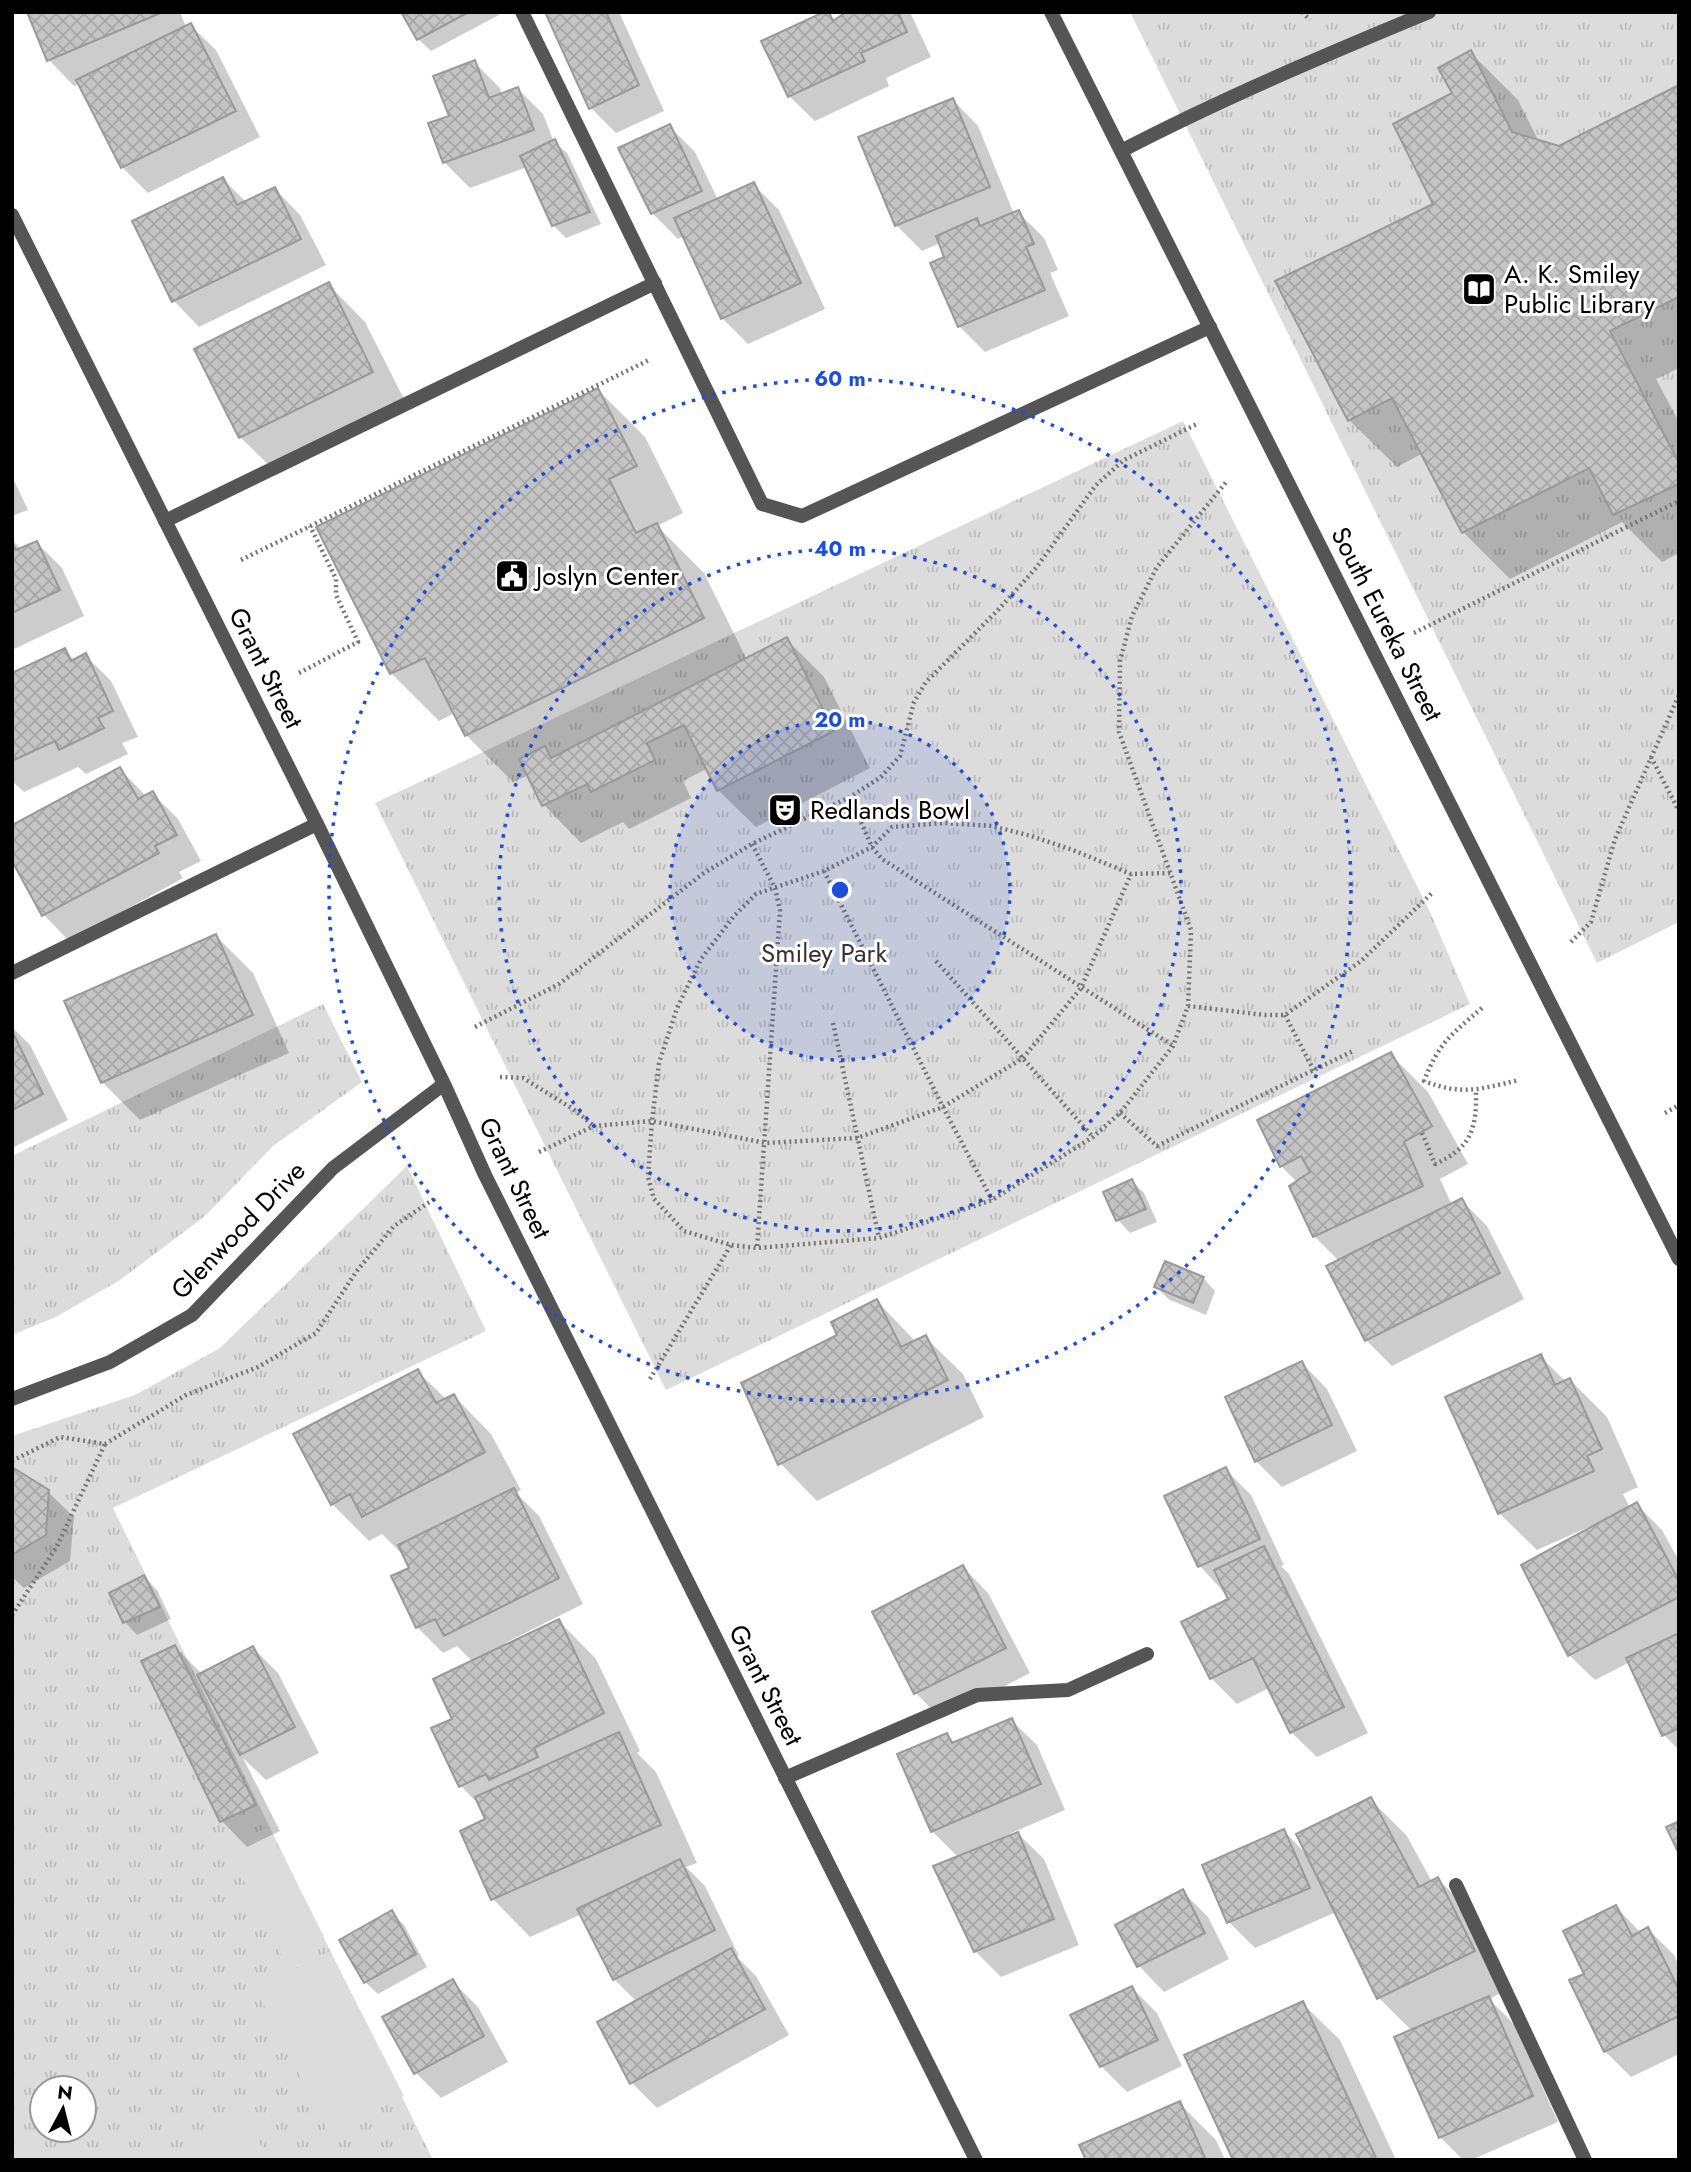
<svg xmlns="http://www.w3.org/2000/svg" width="1691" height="2172" font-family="Jost,sans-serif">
<defs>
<pattern id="grass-tufts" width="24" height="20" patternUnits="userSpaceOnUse" patternTransform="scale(1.75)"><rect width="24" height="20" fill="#dcdcdc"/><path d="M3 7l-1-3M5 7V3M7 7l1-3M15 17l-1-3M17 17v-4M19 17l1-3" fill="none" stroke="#bbb"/></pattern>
<pattern id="building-cross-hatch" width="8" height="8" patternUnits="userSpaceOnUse" patternTransform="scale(1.75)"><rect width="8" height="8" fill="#c4c4c4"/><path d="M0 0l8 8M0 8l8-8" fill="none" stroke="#a7a7a7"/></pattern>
</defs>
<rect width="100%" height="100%" fill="#fff"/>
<path fill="url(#grass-tufts)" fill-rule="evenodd" d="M1130,12H1679V922L1597,963Z
M1183,421L1429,910L1470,1004L666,1390L375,803Z
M323,1004L362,1082L273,1146L205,1216L120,1280L56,1317L12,1335V1156Z
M407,1166L486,1331L113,1508L433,2160H12V1436L135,1395L220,1348ZM42,2088H84V2130H42Z"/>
<path fill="#dcdcdc" d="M267,1827L324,1936L283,1957L227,1848Z
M330,1951L404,2096L329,2134L256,1989Z
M236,2118L251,2124L268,2160H192L189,2154L192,2139Z"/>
<path fill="#0003" d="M29,12H180L186,27L190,25L216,50L260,137L148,193L122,167L80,83L74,86L49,60Z
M403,12H498L499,15L431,51L418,39Z
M547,12H619L664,111L616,133L591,108Z
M848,12H910L931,57L886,78L889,86L815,121L789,96L827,13L836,21Z
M1471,53L1518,100L1539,142L1559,148L1679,87V368L1656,379L1679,422V553L1662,562L1622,522L1510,579L1463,532L1423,453L1397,467L1349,420L1435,205L1455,94Z
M474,62L500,88L502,95L518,89L543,114L554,142L567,153L601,224L566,238L553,225L527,167L470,188L444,162L451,117Z
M953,100L978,126L1014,214L1018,212L1044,238L1058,270L1050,273L1069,316L985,352L959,326L946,258L940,243L922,251L896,225Z
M669,126L695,152L718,200L753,184L779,210L825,309L748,344L722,318L684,236L678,239L652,213Z
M223,179L247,203L275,189L300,215L326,265L199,327L174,301Z
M328,284L365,322L409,409L278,474L240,437Z
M598,390L645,437L683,513L657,526L704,573L747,660L787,640L824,677L870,768L756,827L718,790L708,768L683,781L691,798L629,829L623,822L581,843L544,805L529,775L513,782L466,735L455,713L439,721L391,673Z
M12,476L28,510L12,516Z
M12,540L22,550L37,543L62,568L84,616L12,650Z
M65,650L75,661L85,655L111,681L138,737L122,743L128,754L86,774L78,767L24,792L12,781V675Z
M120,769L146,796L152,793L178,819L201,861L179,872L183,878L69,941L44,915L12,858Z
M216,936L253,973L289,1053L140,1120L102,1082L67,1002Z
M12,1027L30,1045L68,1120L12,1148Z
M1391,1055L1428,1092L1468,1164L1440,1179L1452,1205L1461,1200L1487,1226L1524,1299L1392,1366L1366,1340L1340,1262L1314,1236L1298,1183L1281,1166Z
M1132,1181L1144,1193L1157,1222L1130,1233L1118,1220L1106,1193Z
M1203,1278L1215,1291L1206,1315L1168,1299L1156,1286Z
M877,1301L916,1342L925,1337L963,1374L984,1417L817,1501L780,1463L839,1335Z
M1541,1357L1566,1382L1570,1380L1607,1417L1638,1487L1623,1494L1630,1508L1637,1505L1662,1530L1679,1561V1750L1664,1735L1630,1662L1595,1680L1569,1655L1591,1526L1537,1550L1499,1513Z
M1302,1363L1327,1389L1357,1451L1282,1487L1256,1461Z
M417,1371L447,1400L454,1396L491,1434L521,1490L516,1493L539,1516L583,1604L505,1643L506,1646L559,1621L596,1659L640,1751L637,1753L656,1772L697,1863L686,1867L705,1886L739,1956L737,1957L756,1976L789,2035L657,2108L632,2083L637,2002L614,1979L582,1914L530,1937L493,1899L462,1832L488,1820L482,1808L461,1786L454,1719L473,1662L457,1646L443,1653L417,1627L393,1577L412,1569L404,1552L401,1553L382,1534L369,1541L332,1504Z
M12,1469L48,1492L74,1517L70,1561L24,1588L12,1577Z
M1225,1469L1251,1495L1284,1565L1281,1566L1289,1574L1368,1733L1317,1757L1291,1732L1269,1688L1237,1704L1211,1678L1230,1599L1200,1566L1167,1497Z
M963,1567L988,1593L1030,1673L941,1719L916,1693L874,1613Z
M144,1577L157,1590L171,1619L137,1635L125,1622Z
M175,1647L202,1674L253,1648L278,1673L319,1753L266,1780L243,1758L280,1831L247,1847L222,1821L143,1662Z
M1011,1720L1037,1745L1065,1810L1009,1834L1010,1837L1018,1834L1044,1859L1079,1945L1001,1977L975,1951L959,1858L932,1831L947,1735L955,1743Z
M1370,1799L1407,1836L1432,1882L1438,1879L1475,1916L1511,1988L1489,1999L1514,2024L1558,2122L1471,2160H1463L1440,2137L1412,2031L1379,1998L1336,1912L1255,1948L1229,1922L1204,1866L1284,1831L1307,1855Z
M1182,1891L1208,1917L1229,1959L1164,1992L1139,1966L1117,1925Z
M1616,1907L1641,1933L1648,1929L1674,1955L1679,1966V2054L1631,2077L1605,2051L1587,1975Z
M391,1912L404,1925L427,1967L378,1994L365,1982Z
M453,1982L478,2007L508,2062L441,2098L416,2073Z
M1132,1988L1157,2013L1182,2066L1127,2092L1101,2066Z
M1302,2003L1340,2040L1396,2160H1235Z
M1179,2103L1216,2140L1225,2160H1088Z"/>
<path fill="url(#building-cross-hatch)" stroke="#999" stroke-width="2" d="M27,12H163L47,61Z
M401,12H469L417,40Z
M545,12H606L639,85L589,109Z
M824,12H829L833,21L846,12H898L907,32L861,53L865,61L788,97L761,41Z
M191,23L236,111L121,168L76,80Z
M1471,50L1512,132L1559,146L1679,85V297L1610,331L1679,463V484L1613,515L1589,468L1462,533L1392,398L1348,421L1275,281L1433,204L1393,124L1452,93L1438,68Z
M475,60L489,98L518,87L534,130L443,163L428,123L449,116L433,76Z
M953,98L990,187L895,226L858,137Z
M670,124L702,191L651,214L618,148Z
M555,139L590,212L552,226L520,156Z
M223,177L237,205L275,187L301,239L172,302L132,221Z
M754,182L801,283L721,319L674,218Z
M1019,210L1034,244L1026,247L1045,290L958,327L930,263L944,257L936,236L977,218L980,226Z
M329,282L373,372L239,438L194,349Z
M598,388L637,466L609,479L636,533L657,523L704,618L465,736L425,658L390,674L316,527Z
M37,541L60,590L12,613V543L16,550Z
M787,637L834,731L717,791L684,725L647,743L655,760L591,792L587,784L542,806L519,759L545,746L551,758Z
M65,648L71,661L86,653L113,711L98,718L104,728L59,750L55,741L12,761V673Z
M120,767L138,799L153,791L177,835L155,846L159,853L42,916L12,861V825Z
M216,934L253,1015L101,1083L64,1001Z
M12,1031L43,1094L12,1110Z
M1391,1052L1432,1126L1404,1142L1423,1186L1313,1237L1289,1186L1310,1172L1301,1156L1280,1167L1257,1120Z
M1132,1179L1146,1209L1116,1221L1103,1192Z
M1462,1198L1500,1273L1365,1341L1326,1266Z
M1165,1261L1204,1277L1193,1303L1154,1287Z
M877,1299L901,1347L926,1335L948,1380L778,1465L741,1383L837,1335L831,1322Z
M1541,1354L1555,1385L1570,1378L1602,1449L1587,1456L1594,1471L1498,1514L1445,1397Z
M1302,1361L1332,1425L1255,1462L1225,1397Z
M418,1369L436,1403L454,1394L485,1452L362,1517L350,1494L331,1505L293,1434Z
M12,1467L49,1490L46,1535L12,1555Z
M1226,1467L1260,1539L1198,1567L1164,1496Z
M514,1488L559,1578L444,1636L435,1619L416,1628L391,1576L409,1568L398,1545Z
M1637,1502L1679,1581V1597L1568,1656L1521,1565Z
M1264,1546L1344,1707L1290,1733L1253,1658L1210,1679L1181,1622L1228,1599L1214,1570Z
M963,1565L1006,1648L914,1694L872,1612Z
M144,1575L160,1607L123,1623L109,1593Z
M559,1619L604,1713L534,1748L538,1757L489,1780L486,1774L459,1787L431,1728L452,1719L433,1679Z
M1679,1633V1728L1662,1736L1626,1658Z
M175,1645L256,1805L220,1822L141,1661Z
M253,1646L295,1727L240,1755L197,1675Z
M1012,1718L1041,1784L931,1832L897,1754L947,1733L952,1743Z
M619,1732L661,1825L491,1900L460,1831L485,1819L475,1797Z
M1371,1797L1419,1887L1438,1877L1475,1951L1377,1999L1296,1834Z
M1679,1821V1854L1666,1827Z
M1284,1829L1310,1888L1227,1923L1202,1865Z
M1018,1832L1054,1919L974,1952L933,1866Z
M680,1859L715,1930L613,1980L577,1909Z
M1183,1889L1205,1933L1137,1967L1115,1925Z
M1616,1905L1632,1936L1648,1927L1679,1990V2016L1604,2052L1569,1980L1584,1974L1563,1931Z
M392,1910L416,1954L364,1983L339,1940Z
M731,1948L765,2009L630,2084L597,2022Z
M453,1979L484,2036L414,2074L382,2017Z
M1132,1986L1158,2040L1100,2067L1070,2015Z
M1489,1996L1533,2096L1439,2138L1394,2037Z
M1303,2001L1377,2160H1233L1184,2055Z
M1180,2101L1206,2160H1086L1079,2145Z"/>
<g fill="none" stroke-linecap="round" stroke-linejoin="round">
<path stroke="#777" stroke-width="4.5" stroke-dasharray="2 3.5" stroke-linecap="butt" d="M1302,12L1310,20
M241,560L649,360
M1414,633L1679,501
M299,673L358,642L336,595V579L310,526
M1651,757L1679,811
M850,797L872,847L882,859L1172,1045
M752,844L775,888L780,910L757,1248
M824,871L943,1107L992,1200
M1170,873L1131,874L1073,850L1031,836L992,826L944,823L892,827L872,847L824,871L756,894L734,916L701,959L677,1008L659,1063L652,1121L648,1177L654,1199L684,1231L731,1245L757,1248L879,1238L992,1200L1093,1137L1120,1113L1173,1046L1188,1006L1191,930L1119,732L1120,661L1132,616L1157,567L1227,481
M1571,942L1591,922L1615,839L1679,695
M936,961L1093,1137
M1188,1006L1265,1015H1285L1361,961L1432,893
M1482,1008C1452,1034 1439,1042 1424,1081C1463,1096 1480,1089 1519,1080
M1285,1015L1314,1071
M833,1023L879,1238
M475,1027L559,984L704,873L752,844L850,797L881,777L900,756L914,702L926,682L998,610L1036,568L1096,485L1124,460L1199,423
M500,1077L523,1078L573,1109L594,1126
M1120,1113L1157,1146L1353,1051
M1665,1113L1679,1105
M1422,1133L1435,1164C1471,1148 1477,1129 1476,1090
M539,1152L594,1126L652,1121L766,1143L857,1138L943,1107L1023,1058L1081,988L1131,874
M650,1379L731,1245
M12,1461L60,1437L105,1444L186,1395L258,1367L316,1333L356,1272L394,1226L434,1199
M12,1615L56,1548L105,1444"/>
<path stroke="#555" stroke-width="14" d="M522,12L762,504L802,516L1210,327
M1121,151C1221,99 1325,55 1429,12
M165,521L655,283
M12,973L317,824
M785,1778L977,1695L1068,1690L1147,1654
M1456,1885L1585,2160"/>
<path stroke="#555" stroke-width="14" d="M1051,12L1679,1259
M12,215L317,824L444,1084L485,1175L976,2160
M12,1399L110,1362L192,1315L333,1168L444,1084"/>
</g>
<circle cx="840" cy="890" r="170" fill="#1d4ed8" fill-opacity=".12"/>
<g fill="none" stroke="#1d4ed8" stroke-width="3.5" stroke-dasharray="3.5 7">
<circle cx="840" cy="890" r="170"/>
<circle cx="840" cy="890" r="341"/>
<circle cx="840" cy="890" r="511"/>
</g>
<defs>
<g id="library-square" transform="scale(1.75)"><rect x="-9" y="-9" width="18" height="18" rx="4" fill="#000" stroke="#fff"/><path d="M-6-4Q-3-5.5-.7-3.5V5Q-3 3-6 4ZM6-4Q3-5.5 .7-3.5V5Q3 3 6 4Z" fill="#fff"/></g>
<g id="civic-square" transform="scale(1.75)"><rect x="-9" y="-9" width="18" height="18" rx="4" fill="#000" stroke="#fff"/><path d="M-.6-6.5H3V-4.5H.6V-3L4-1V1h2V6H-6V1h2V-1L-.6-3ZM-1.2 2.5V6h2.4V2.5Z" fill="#fff"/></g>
<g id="theatre-square" transform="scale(1.75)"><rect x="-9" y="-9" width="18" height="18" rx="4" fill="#000" stroke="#fff"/><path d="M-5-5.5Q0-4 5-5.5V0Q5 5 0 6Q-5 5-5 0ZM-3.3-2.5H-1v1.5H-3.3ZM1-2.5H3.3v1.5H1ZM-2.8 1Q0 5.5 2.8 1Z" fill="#fff"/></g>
</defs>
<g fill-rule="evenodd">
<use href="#library-square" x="1479" y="289"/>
<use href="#civic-square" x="512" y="576"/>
<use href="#theatre-square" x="785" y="810"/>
</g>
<g text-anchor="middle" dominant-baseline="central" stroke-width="6" stroke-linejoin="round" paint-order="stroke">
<g font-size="26" fill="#000" stroke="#fff" text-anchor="start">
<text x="1504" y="274">A. K. Smiley<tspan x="1504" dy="30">Public Library</tspan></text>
<text x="536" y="576">Joslyn Center</text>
<text x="810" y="810">Redlands Bowl</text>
</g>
<g font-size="26" fill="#000" stroke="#fff">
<text transform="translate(1387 624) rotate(63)">South Eureka Street</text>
<text transform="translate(266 668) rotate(63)">Grant Street</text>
<text transform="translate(515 1178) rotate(64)">Grant Street</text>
<text transform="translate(238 1230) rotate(-46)">Glenwood Drive</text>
<text transform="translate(766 1685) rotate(63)">Grant Street</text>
</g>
<g font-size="26" fill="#333" stroke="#fff">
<text x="824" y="953">Smiley Park</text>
</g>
</g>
<circle cx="840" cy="890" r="10" fill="#1d4ed8" stroke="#fff" stroke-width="3.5"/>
<g font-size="21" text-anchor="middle" font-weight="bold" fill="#1d4ed8" stroke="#fff" stroke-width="6" stroke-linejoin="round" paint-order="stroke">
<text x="840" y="386">60 m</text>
<text x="840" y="556">40 m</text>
<text x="840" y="727">20 m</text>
</g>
<rect width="1691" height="2172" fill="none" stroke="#000000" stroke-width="28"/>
<g transform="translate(63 2109) rotate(7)"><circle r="33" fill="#ffffff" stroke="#999999" stroke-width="2"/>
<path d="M0-5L12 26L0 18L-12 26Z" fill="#000000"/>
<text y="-10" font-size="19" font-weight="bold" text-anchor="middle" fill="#000000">N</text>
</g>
</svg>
